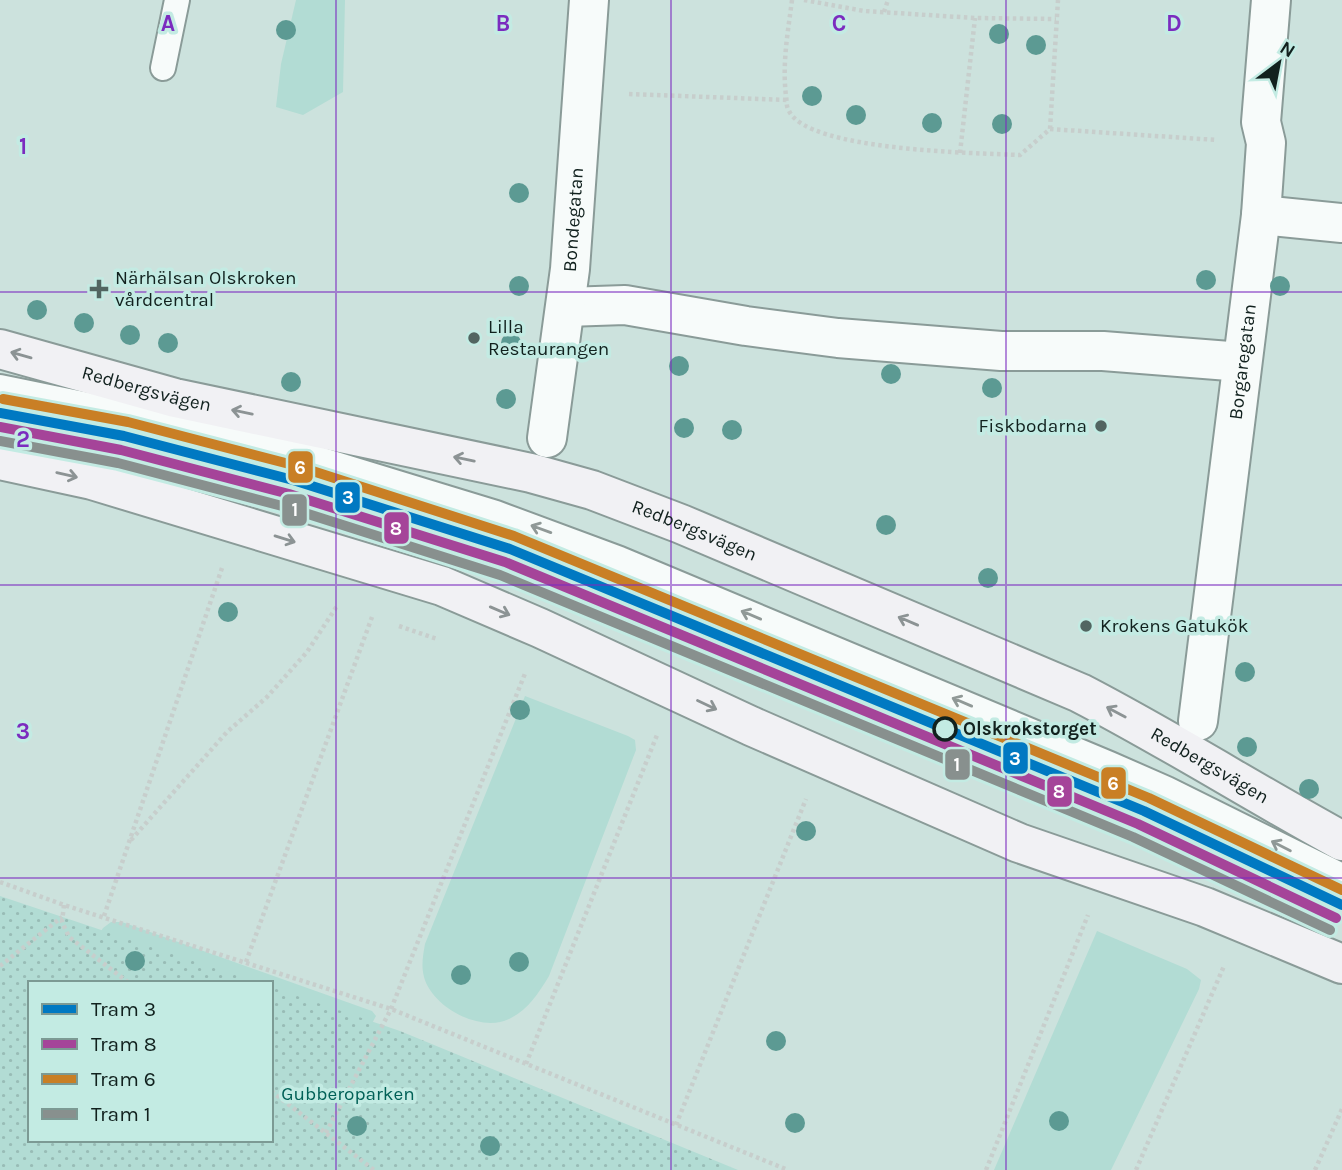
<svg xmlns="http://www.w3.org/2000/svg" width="1342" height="1170" font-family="Karla,sans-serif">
<defs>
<pattern id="park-dots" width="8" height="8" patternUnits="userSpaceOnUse" patternTransform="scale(1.75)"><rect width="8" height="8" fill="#b2dcd4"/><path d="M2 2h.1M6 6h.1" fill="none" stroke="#98bcb6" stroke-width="1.8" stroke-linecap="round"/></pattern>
</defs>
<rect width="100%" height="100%" fill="#cce2dd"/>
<path fill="#b2dcd4" d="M296,0H345L343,92L303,115L276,107L281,64Z
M525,696L628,736L635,740L636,750L549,976C538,994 528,1010 509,1019C480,1033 432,1007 424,977C421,966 423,955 425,944Z
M111,922H122L372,1011L376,1016L321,1119L271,1084V983H141L98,936L103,928Z
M1097,931L1187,969L1201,980L1199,989L1111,1170H994Z"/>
<path fill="url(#park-dots)" d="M0,896L259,983H30V1140H271V987L400,1031L738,1170H0Z"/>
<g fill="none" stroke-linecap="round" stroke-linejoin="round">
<g stroke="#8a9b98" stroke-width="28">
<path id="lane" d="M163,68L177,0
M0,387L127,413L296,452L496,513L620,559L1110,764L1167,789L1342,876
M0,413L124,436L293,480L352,497L510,549L1144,811L1342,905"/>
</g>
<g stroke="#8a9b98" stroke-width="42">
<g id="street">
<path d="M1261,215L1342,223"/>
<path d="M566,307L625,305L746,326L838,338L1001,351H1103L1242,362"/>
<path id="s1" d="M547,438L570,269L589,0"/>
<path id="s2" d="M1198,721L1261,215L1266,143L1261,122L1271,0"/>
</g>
</g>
<g stroke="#8a9b98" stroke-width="42">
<g id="secondary">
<path id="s3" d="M0,349L175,398L531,473L592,490L681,524L1080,693C1169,739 1254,793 1342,841"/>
<path d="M0,460L92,480L442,586L540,628L751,726L1019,843L1205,907L1342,964"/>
</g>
</g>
<path stroke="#c7cecc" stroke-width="4.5" stroke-dasharray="3.5 3.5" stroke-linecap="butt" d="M792,0C788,32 782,63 786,96C787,101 786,107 789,111C808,151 977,153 1020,155L1050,129L1058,0
M804,0L864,11L975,18L1056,19
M884,12L888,0
M629,94L787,100
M1050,129L1217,140
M960,153L975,18
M399,626L437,639
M131,840L227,732L267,697L307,652L337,606
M0,882L64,905L391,1009L788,1170
M64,905L62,922L69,937L129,983
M104,916L222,568
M246,962L372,617
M0,966L62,917
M526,1064L657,735
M271,1091L374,1170
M676,1125L806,799
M326,1133L391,1009L526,671
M986,1170L1088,915
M1136,1170L1224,966
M1315,1170L1342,1109"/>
<use href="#lane" stroke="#f7fbfa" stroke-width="24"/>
<use href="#street" stroke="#f7fbfa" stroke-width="38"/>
<use href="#secondary" stroke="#f1f1f4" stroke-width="38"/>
<g stroke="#c3ebe3" stroke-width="16">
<path id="tram-1" d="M0,413L124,436L293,480L510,549L1144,811L1342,905"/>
</g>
<g stroke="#c3ebe3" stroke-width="16">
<path id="tram-2" d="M0,427L121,450L289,494L505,562L1138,824L1336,918"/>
</g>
<g stroke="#c3ebe3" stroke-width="16">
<path id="tram-3" d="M3,399L128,422L297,466L514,536L1149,798L1342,890"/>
</g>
<g stroke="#c3ebe3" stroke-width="16">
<path id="tram-4" d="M0,441L118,463L286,507L500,575L1133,837L1330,930"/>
</g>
<use href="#tram-1" stroke="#0079c2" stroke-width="10"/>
<use href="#tram-2" stroke="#a54499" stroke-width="10"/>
<use href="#tram-3" stroke="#c97f25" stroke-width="10"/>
<use href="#tram-4" stroke="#88908e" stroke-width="10"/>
</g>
<g fill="#5c9a93">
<circle cx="286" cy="30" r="10"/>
<circle cx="999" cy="34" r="10"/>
<circle cx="1036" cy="45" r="10"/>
<circle cx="812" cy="96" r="10"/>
<circle cx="856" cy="115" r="10"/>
<circle cx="932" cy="123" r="10"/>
<circle cx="1002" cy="124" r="10"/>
<circle cx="519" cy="193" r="10"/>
<circle cx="1206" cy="280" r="10"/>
<circle cx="519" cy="286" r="10"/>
<circle cx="1280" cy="286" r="10"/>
<circle cx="37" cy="310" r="10"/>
<circle cx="84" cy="323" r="10"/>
<circle cx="130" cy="335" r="10"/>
<circle cx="168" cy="343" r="10"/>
<circle cx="511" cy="343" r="10"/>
<circle cx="679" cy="366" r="10"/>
<circle cx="891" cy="374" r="10"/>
<circle cx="291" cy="382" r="10"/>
<circle cx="992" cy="388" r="10"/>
<circle cx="506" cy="399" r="10"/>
<circle cx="684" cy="428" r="10"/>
<circle cx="732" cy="430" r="10"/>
<circle cx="886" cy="525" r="10"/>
<circle cx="988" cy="578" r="10"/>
<circle cx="228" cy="612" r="10"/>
<circle cx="1245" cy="672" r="10"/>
<circle cx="520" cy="710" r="10"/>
<circle cx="1247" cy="747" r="10"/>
<circle cx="1309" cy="789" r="10"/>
<circle cx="806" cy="831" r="10"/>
<circle cx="135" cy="961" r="10"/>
<circle cx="519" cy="962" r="10"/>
<circle cx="461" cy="975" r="10"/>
<circle cx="776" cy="1041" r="10"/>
<circle cx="1059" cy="1121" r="10"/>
<circle cx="795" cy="1123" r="10"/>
<circle cx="357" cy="1126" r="10"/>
<circle cx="490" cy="1146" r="10"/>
</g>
<defs><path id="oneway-shaft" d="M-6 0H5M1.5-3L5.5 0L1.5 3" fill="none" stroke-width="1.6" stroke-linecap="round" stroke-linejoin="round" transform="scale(1.75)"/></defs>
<g stroke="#8c9394">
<use href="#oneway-shaft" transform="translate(21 355) rotate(-164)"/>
<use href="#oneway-shaft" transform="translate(242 412) rotate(-168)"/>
<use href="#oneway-shaft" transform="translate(464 459) rotate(-168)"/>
<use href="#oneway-shaft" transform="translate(67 475) rotate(13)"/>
<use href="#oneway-shaft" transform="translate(285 539) rotate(17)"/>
<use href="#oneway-shaft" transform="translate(500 611) rotate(23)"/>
<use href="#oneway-shaft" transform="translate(908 621) rotate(-157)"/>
<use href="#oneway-shaft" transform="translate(707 705) rotate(25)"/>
<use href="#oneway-shaft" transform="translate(1116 712) rotate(-152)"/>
</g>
<g stroke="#909997">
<use href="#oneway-shaft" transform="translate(541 529) rotate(-160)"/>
<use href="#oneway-shaft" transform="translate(751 615) rotate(-157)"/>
<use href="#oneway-shaft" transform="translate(962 702) rotate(-157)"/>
<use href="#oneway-shaft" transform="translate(1281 846) rotate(-153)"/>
</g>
<path fill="none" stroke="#7b2cbf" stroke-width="2" stroke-opacity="0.55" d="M336,0V1170M671,0V1170M1006,0V1170M0,292H1342M0,585H1342M0,878H1342"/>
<g fill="#526561" stroke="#c3ebe3" stroke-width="2.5">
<path d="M95.5 278.5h7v7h7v7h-7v7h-7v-7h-7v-7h7z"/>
<circle cx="474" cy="338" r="7"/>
<circle cx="1101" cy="426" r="7"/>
<circle cx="1086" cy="626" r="7"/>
</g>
<circle fill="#c3ebe3" stroke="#11211e" stroke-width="3.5" cx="945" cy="729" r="11"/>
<g text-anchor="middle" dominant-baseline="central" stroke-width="7" stroke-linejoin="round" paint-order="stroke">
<g font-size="19" fill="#11211e" stroke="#c3ebe3">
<text stroke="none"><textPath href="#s1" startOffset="220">Bondegatan</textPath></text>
<text stroke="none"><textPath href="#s2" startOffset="362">Borgaregatan</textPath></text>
<text stroke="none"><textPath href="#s3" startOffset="152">Redbergsvägen</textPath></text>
<text stroke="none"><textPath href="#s3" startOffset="719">Redbergsvägen</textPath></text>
<text stroke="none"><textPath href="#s3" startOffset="1286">Redbergsvägen</textPath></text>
</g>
<g font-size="19" fill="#11211e" stroke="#c3ebe3" text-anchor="start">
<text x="115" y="278">Närhälsan Olskroken<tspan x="115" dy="22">vårdcentral</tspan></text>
<text x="488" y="327">Lilla<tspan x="488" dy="22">Restaurangen</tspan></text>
<text x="1087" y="426" text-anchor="end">Fiskbodarna</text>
<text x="1100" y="626">Krokens Gatukök</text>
</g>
<g font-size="19" font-weight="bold" fill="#11211e" stroke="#c3ebe3" text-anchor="start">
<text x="963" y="729">Olskrokstorget</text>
</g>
<g font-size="19" fill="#016056" stroke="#c3ebe3">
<text x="348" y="1094">Gubberoparken</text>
</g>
</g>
<g font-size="23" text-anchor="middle" font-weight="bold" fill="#7b2cbf" stroke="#c3ebe3" stroke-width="7" stroke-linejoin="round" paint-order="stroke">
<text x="168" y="31">A</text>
<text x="503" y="31">B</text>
<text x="839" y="31">C</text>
<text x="1174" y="31">D</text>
<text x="23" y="154">1</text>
<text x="23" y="447">2</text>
<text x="23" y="739">3</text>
</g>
<g stroke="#c3ebe3" stroke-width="2.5">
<rect x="287" y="450" width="27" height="34" rx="7" fill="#c97f25"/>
<rect x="334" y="481" width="27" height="33" rx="7" fill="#0079c2"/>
<rect x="281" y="493" width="27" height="34" rx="7" fill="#88908e"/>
<rect x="383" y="511" width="27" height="34" rx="7" fill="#a54499"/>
<rect x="1002" y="741" width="27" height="34" rx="7" fill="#0079c2"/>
<rect x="944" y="748" width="27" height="33" rx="7" fill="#88908e"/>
<rect x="1100" y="766" width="27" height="34" rx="7" fill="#c97f25"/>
<rect x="1046" y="775" width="27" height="33" rx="7" fill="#a54499"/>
</g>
<g font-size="19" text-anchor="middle" font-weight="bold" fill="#fff">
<text x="300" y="474">6</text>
<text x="348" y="504">3</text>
<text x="295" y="516">1</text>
<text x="396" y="535">8</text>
<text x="1015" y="765">3</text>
<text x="957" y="771">1</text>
<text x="1113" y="790">6</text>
<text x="1059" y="798">8</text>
</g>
<rect x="28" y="981" width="245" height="161" fill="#c3ebe3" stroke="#7c9a94" stroke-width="2"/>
<rect x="42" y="1004" width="35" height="10" fill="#0079c2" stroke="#7c9a94" stroke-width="2"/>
<text x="91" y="1016" font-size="21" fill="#11211e">Tram 3</text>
<rect x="42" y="1039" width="35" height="10" fill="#a54499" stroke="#7c9a94" stroke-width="2"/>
<text x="91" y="1051" font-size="21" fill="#11211e">Tram 8</text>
<rect x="42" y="1074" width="35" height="10" fill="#c97f25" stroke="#7c9a94" stroke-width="2"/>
<text x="91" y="1086" font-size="21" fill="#11211e">Tram 6</text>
<rect x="42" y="1109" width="35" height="10" fill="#88908e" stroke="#7c9a94" stroke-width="2"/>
<text x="91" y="1121" font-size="21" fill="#11211e">Tram 1</text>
<g transform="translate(1279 63) rotate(32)" stroke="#c3ebe3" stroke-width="5" paint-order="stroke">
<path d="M0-5L12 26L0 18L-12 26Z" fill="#11211e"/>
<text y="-10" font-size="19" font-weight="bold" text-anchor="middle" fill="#11211e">N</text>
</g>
</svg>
